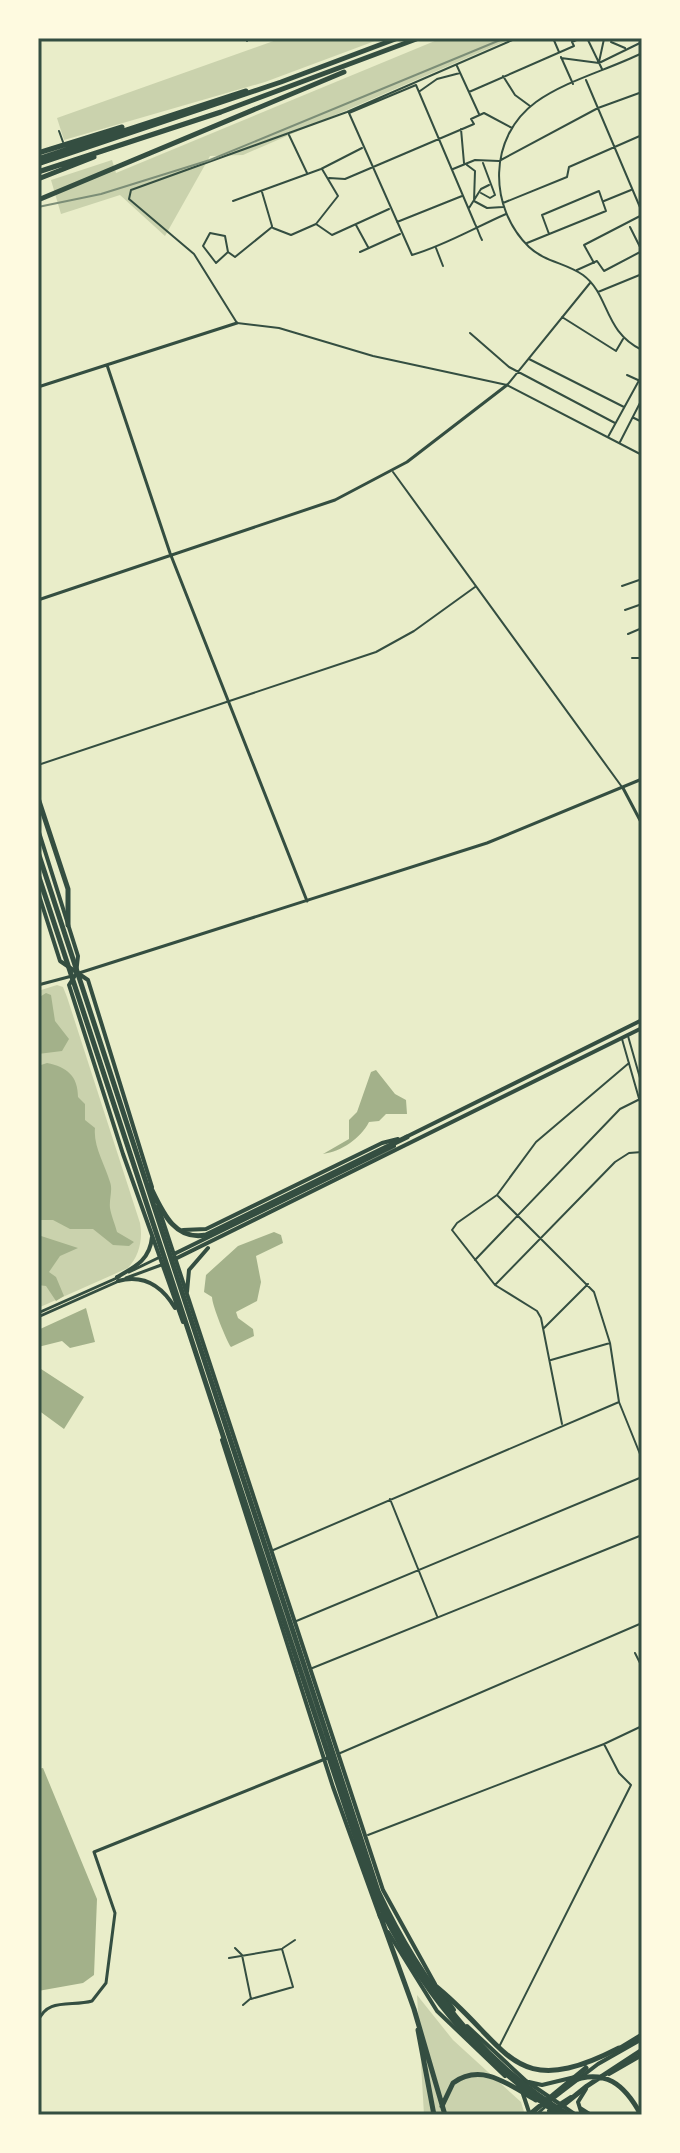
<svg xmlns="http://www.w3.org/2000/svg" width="680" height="2153" font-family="'Fira Sans Condensed',sans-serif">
<rect width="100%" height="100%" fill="#e9edc9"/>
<path fill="#cad2ad" d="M282,38H383L265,82L64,140L57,118Z
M442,38H513L243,155L210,156L165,236L120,195L61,214L51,180L112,160L116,173Z
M57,985L63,987L67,997L140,1223C143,1240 139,1256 128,1268L38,1308V991Z
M417,1995L453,2040L521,2102L525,2115H424Z"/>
<path fill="#a3b18a" d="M46,993L51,995L55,1021L69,1039L62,1051L38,1054V998Z
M47,1063C67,1067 78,1076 78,1097L85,1104V1120L95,1128C93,1146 105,1165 110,1182C113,1190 109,1199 110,1208C111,1215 115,1224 117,1232L134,1242L129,1246L113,1245L93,1229H70L53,1220H38V1066Z
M376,1070L395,1094L406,1100L407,1114H386L379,1121L369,1122C360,1139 342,1151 323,1154L349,1139V1120L357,1112L371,1072Z
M274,1232L281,1235L283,1243L256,1256L261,1282L257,1301L236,1312L238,1318L253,1329L254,1336L231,1347C227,1342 212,1305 212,1297L204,1292L206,1275L238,1246Z
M38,1235L78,1248L60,1256L49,1272L56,1277L64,1296L56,1301L46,1286L38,1285Z
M86,1308L95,1342L70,1348L62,1341L38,1347V1330Z
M38,1367L84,1397L64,1429L38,1410Z
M43,1768L97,1899L94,1975L83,1983L38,1991V1769Z"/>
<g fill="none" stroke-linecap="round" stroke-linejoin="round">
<path stroke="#344e41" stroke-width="2" d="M246,38L247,41
M517,38L347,112L131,190L129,199L194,254L237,323L279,328L373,356L507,385L642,455
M553,38L559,52
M587,38L602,69
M611,42L625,48
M642,53C608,70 567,80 536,102C488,137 488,207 529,247C545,262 566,263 583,275C610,295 603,331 642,350
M561,57L573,84
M561,58L599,63L642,42
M599,62L604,39
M457,66L479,114
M503,76L515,95L530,106
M586,80L642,212
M420,91L437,79L460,73
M469,92L574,46L572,42L581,38
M461,129L464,163
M59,131L63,142
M289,135L307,173
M483,163L495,195
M467,165L475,171L474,201L487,208L503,207
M453,169L475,160L499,161L598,108L642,92
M329,178L345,179L474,124L471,119L484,113L512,128
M262,192L272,226
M481,193L490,198L495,195
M233,201L321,169L362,148
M604,201L631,190
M503,203L567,177L569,167L642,135
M469,208L481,189L489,185
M397,222L462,196
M316,224L332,235L389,209
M356,225L368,247
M630,227L641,249
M273,228L291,235L316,224L338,196L322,169
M482,240C479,235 478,229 475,224L416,85L349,113L412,255C444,246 476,227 506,214
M527,243L606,211L599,191L542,215L549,234
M436,248L443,266
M228,252L216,263L203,246L210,233L225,236L228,252L235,257L272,227
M360,252L400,234
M594,263L584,245L642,215
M577,270L597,261L604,271L642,251
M598,292L642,274
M562,317L616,351L623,339
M470,333L509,367L615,423
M529,359L624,407
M627,375L638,380
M508,384L590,283
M634,418L642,422
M608,437L642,375
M620,442L642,399
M393,472L622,787
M642,545V560
M622,586L642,579
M625,610L642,604
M628,634L642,628
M632,658H641L642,653
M641,673H642
M38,765L376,652L414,631L475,587
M628,1036L642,1085
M622,1039L642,1109
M498,1196L594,1292L610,1343L619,1402L642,1459
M475,1260L620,1109L642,1098
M495,1285L615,1162L629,1153L642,1152
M544,1328L588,1284
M551,1360L610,1343
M562,1424L541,1318L537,1311L495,1285L452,1230L457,1223L497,1195L536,1142L629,1063
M390,1499L437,1616
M271,1551L619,1402
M294,1622L642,1477
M635,1653L642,1667
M310,1669L642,1535
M338,1754L642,1623
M368,1835L604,1744L642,1726
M283,1948L295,1940
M229,1958L282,1949L293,1987L251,1999L242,1955L235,1948
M243,2005L250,1999
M499,2047L631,1785L619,1773L604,1744"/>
<path stroke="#344e41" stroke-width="3" d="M107,365L170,553L307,901
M38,387L237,323
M38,600L335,500L407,462L507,385
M79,973L487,843L642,779
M38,985L72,976
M38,2022C46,1997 72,2007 92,2001L106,1983L115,1913L94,1852L330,1757"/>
<path stroke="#344e41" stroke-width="3" d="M623,788L642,824
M129,1272L158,1258
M126,1278L164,1264
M38,1313L119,1277
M38,1317L119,1281
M536,2115L545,2107"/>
<path stroke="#344e41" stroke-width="4" d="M38,829L78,956L76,974L69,985L123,1154L183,1322
M38,892L60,961L88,980L152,1187
M406,1137L642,1020
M158,1206L383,1890L435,1984
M183,1230L206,1229L382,1143L398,1139
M174,1254L394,1146
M175,1259L642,1028
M117,1277C135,1267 150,1260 152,1237
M118,1281C144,1274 162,1286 175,1308
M187,1292L189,1270L208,1248
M222,1440L333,1787L380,1917
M388,1932L437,2011L505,2076
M443,1994L454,2010
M467,2026L526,2081L576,2115
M609,2074L642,2055
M529,2082L542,2085L575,2077
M523,2094L530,2115
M551,2100L598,2064L642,2039
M580,2108L591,2115
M549,2111L571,2097
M582,2115L578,2102L586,2089"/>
<path stroke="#344e41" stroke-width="5" d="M38,153L122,127
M38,159L246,91
M38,164L281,82L398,38
M38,172L221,112L419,38
M38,179L94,157
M38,200L344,72
M38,798L68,889V925
M38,852L378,1891C420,1981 482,2064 569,2115
M38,874L374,1894C418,1988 474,2057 560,2115
M150,1186C162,1211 174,1241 206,1235L407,1137
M380,1915L414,2009L445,2115
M433,1984C510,2045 510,2104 619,2048
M418,2030L434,2115
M619,2049L642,2035
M569,2082C605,2067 625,2085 641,2115
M442,2106L453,2083C482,2062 509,2085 536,2100
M529,2115L586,2068
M551,2115L587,2086L642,2050"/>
<path stroke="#7c8e77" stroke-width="2" d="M38,207L101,194L210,160L505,38"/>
</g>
<rect width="680" height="2153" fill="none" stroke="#fefae0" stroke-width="80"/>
<rect x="40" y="40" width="600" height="2073" fill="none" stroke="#344e41" stroke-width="3"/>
</svg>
